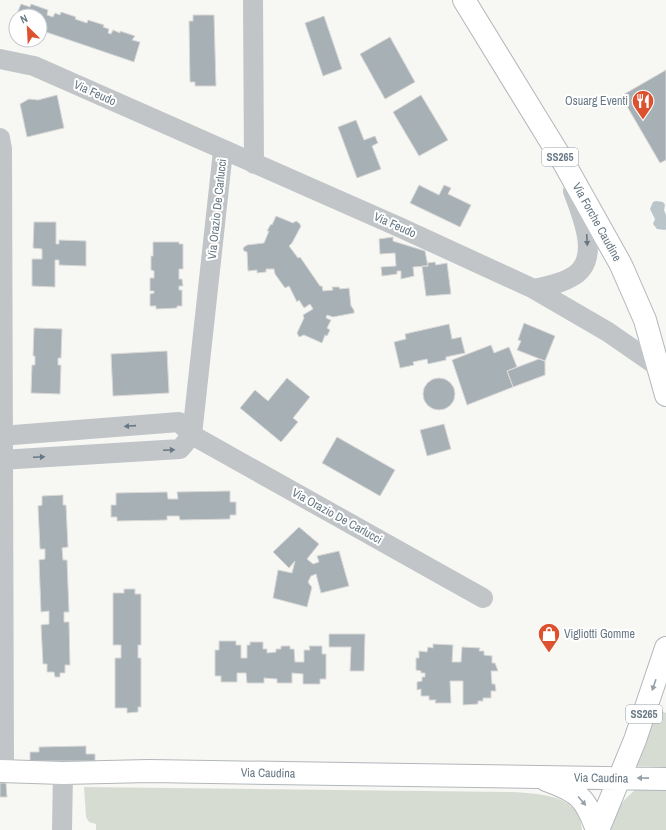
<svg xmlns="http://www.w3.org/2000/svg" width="666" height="830" font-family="'Archivo Narrow',sans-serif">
<rect width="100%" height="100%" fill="#f7f7f4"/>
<path fill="#d7dcd3" d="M662,711L666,713V767L635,766L656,715L658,712Z
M642,785H666V830H610C619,806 621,800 642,785Z
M84,787L513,792C540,794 580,794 582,830H96V824L89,822L86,817Z"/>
<path fill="#b9c5c9" d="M656,201L663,202L665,205L664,210L666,215V229L665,230L657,229L653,224L655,219L650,209L653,202Z"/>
<path fill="#a7b0b5" stroke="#d9d8d7" d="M21,4L30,7L31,4L48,10L47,15L53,17L55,13L60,15L61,12L76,17L75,19L87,23L88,20L104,25L103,27L109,29L108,33L111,34L113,30L120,33V31L135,36L132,40L140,42L134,62L40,30V16H16Z
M193,15H214L216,86H195V82H190L189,21H193Z
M324,16L342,69L323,76L305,23Z
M390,37L415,82L385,99L360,54Z
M666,70V160L660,163L621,96Z
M57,95L64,128L27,137L20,104L29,99L38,100Z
M421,95L448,140L419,156L393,112Z
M356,120L364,140L375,136L378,143L372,146L381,169L357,178L338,127Z
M419,185L439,195L444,185L451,188L448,194L471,205L460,227L410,203Z
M276,216L293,223L296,221L299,223L301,226L292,243L289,246L298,258L300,257L320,286H322L323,291L333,290L332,287H339L340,289L349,288L351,306L354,310V313L333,317L327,315L326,318L331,320L327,328L330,330L327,336L325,335L322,343L304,335L299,337L297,333L304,318L303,315L313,309L310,304L304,308L299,300L297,302L289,286L285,288L275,274L274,269H266V272L257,273V270L248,271L247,252L244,251L243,248L247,245L264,243L269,231H267L271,224L272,225Z
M34,222H56V244H59V240L86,241V266L59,265V260H55V287L32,286V259H42V249L33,248Z
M393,237V241L425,251L428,266L413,267L414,276L401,279V271H397V274L382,276L381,267L396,266L395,253L380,254L379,239Z
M153,242H179V244H183V269H179V279H182L183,286H179V290H182V306H177V308L156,309V306H150V294L154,293V291H150V278H154V271L151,270V256H153Z
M435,262L436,265L447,263L451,294L426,296L422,266H428L427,263Z
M524,323L555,336L545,361L517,350L521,341L518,340Z
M449,324L452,339L461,337L465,353L446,357V360L428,364L427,359L413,362L414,365L400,368L394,342L406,339L405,334Z
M34,328L62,329L61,358H58V365H61L60,394L31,393L32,365H35V356H33Z
M491,345L494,353L509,347L517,367L507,371L513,387L467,405L452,360Z
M167,351L169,393L113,396L111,354Z
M539,359L545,361V375L513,387L507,371Z
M287,378L310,397L293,418L298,422L281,442L240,408L255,390L268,401Z
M423 394a16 16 0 1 1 32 0a16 16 0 1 1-32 0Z
M444,424L451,449L427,456L420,430Z
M337,437L395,470L380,496L322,463Z
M230,491V502H236V515H230V519L180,520L179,516H167V520L117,521V517H111V505H116V493L167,492L168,499H178L177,492Z
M63,495V505H66L68,547L62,548L63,560H67L69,612H64V622H69L70,665H65V673H60V677H55L54,672H47V664H43L41,625L49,624V611L41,612L39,560L45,559V549H40L38,506L42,505V496Z
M299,527L319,544L307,559L313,564L319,562L317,556L339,551L349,586L321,593L316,574L311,576L308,582L310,585L312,587L307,607L273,598L278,570L292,573L295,561L289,568L273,552Z
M124,589H135V594H141V645H138V658H141V707H138V712L127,713V708H115V658H121V645H113V593H124Z
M329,634H365L364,671H350L351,647H329Z
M219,641H236V645H241V658H247V645H250V642H263V649H267V653L276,652V649H281V646H290V649H294L295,662H304V650H310L309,646H322V654H326V679H320V684H303V674L292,673V683H277V679L264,678V683H247L246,673H237V682H221V676H215V650H219Z
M433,644L453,645L452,662H461L462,647L480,648L479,651H484V655L492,656V663H495L498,671H491L492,684H495L496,691H491V698H483V701H478V704L463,705V681H450L451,703H435L436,700H429V696H421V689L417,690V682L422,681V677H425V673H421V671L416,670V658H419V651L427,652L428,647L433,648Z
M86,746V754H95V761H30V752H39V747Z
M0,783H6L7,797H0Z"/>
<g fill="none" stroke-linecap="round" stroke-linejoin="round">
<g stroke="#b2b7bb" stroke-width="24">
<path id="major" d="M464,0L564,163L621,265L645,320L666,395
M0,771L63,773L149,771L666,779
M546,780C579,792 585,797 597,830
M598,830L635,740L666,648"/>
</g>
<path stroke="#c1c5c8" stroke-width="20" d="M253,0L254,164
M0,59L34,66L399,227L534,289L608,332L657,366
M0,138L2,149L4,771
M534,289C548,286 563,283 575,275C601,257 581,214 573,191
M0,436L179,422L192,435L483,598
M0,460L180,449L192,435L223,151
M62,830L63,773"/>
<use href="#major" stroke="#fff" stroke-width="22"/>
</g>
<defs><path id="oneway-solid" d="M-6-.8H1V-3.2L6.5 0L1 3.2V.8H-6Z"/></defs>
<g fill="#677884">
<use href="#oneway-solid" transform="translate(587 240) rotate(87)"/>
<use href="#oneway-solid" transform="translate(130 426) rotate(176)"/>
<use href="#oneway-solid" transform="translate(169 450) rotate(-3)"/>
<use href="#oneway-solid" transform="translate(39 457) rotate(-3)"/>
</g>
<g fill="#95a0a9">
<use href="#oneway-solid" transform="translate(654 685) rotate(109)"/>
<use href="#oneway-solid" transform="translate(643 778) rotate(-179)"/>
<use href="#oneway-solid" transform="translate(582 801) rotate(49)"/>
</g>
<defs>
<g id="restaurant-pin" transform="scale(1.15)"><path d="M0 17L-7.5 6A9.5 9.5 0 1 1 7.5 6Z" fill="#dc522f" stroke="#fff"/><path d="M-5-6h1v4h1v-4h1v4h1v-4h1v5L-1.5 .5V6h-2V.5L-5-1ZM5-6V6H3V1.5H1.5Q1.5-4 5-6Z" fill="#fff"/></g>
<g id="shop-pin" transform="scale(1.15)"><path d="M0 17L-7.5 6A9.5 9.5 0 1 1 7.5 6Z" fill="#dc522f" stroke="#fff"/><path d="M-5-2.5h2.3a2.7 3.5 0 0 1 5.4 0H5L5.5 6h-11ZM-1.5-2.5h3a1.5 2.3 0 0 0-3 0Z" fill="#fff"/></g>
</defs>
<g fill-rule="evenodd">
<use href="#restaurant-pin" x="643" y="101"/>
<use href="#shop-pin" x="549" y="634"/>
</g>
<g text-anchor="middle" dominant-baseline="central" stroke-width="4" stroke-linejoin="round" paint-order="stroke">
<g fill="#fff" stroke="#95a0a9" stroke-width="1">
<rect x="542" y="148" width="36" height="18" rx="3"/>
<rect x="626" y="705" width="36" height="18" rx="3"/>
</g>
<g font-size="11" font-weight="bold" fill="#677884">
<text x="560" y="157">SS265</text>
<text x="644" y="714">SS265</text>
</g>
<g font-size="12" fill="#677884" stroke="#fff">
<text transform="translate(95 93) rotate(24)">Via Feudo</text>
<text transform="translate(217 209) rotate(-84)">Via Orazio De Carlucci</text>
<text transform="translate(597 222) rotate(61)">Via Forche Caudine</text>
<text transform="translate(395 225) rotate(24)">Via Feudo</text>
<text transform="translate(337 516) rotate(29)">Via Orazio De Carlucci</text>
<text transform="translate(268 773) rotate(1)">Via Caudina</text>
<text transform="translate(601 778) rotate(1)">Via Caudina</text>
</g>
<g font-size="12" fill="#677884" stroke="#fff" text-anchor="end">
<text x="628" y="101">Osuarg Eventi</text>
<text x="564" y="634" text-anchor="start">Vigliotti Gomme</text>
</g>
</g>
<g transform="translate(28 28) rotate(336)"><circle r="19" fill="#ffffff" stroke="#c2c9ce"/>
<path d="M0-3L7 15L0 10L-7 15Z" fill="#dc522f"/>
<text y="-6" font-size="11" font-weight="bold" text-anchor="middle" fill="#677884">N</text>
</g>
</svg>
